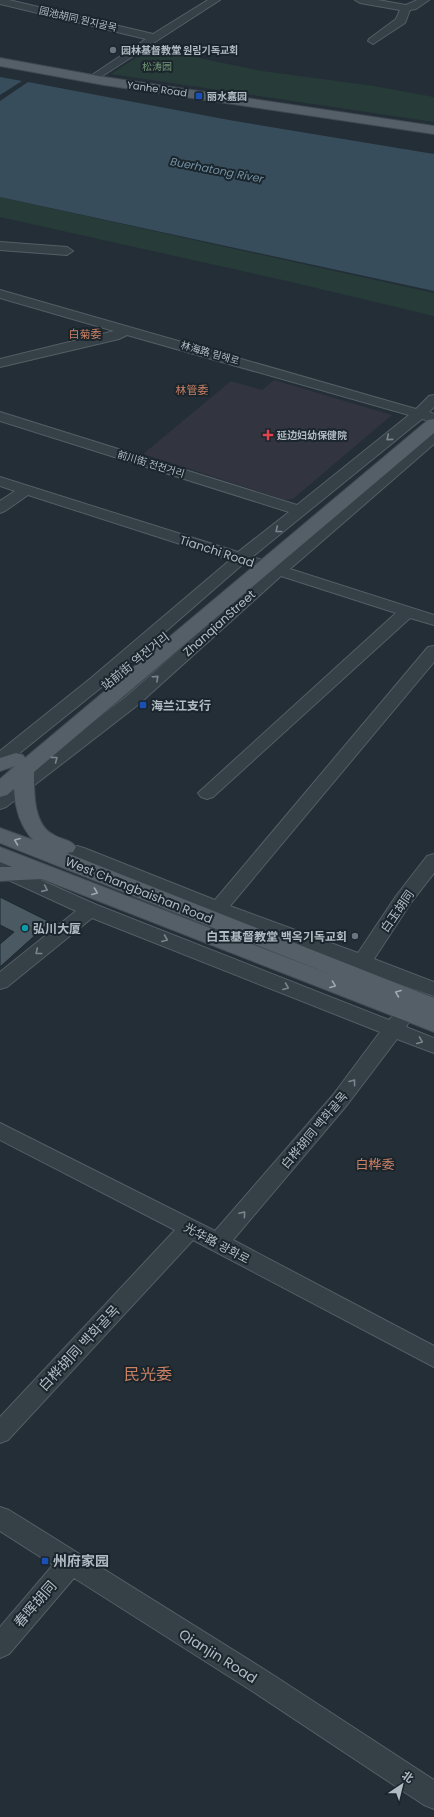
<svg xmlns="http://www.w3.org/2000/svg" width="434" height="1817" font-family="Poppins,'Noto Sans SC','Noto Sans KR',sans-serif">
<rect width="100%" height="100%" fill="#232e37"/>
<path fill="#32343f" d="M274,380L392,415L293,499L285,500L143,454L231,381L262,390Z"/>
<path fill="#273c39" d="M151,48L262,71L374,86L434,97V122L111,74Z
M0,197L434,293V316L287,281L0,217Z"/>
<path fill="#374d5c" d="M0,77L22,81L0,95Z
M28,82L229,120L434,154V291L0,197V101Z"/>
<path fill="#4b5962" stroke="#1d272e" d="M0,897L50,922L0,967V944L14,932L0,925Z"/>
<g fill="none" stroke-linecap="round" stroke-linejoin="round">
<g stroke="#545e65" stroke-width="2">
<path id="minor" d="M0,0H9L153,34L208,0H220L93,82L87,79L89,77L146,39L0,4Z
M355,0H378L406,5L417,0H429L416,9L410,10L405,23L373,44L368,41L369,39L396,19L400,10L360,3Z
M0,242L67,247L73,251L67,255L0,250Z
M0,290L416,409L429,396L434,395V407L429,412L434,414V422L422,419L252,557L276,564L429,434L434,433V444L290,569L434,615V625L410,618L213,797L207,799L201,797L198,793L396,613L281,576L139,704L6,807L0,809V794L127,696L268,572L243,564L103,686L6,764L0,765V751L91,678L230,560L28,495L5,511L0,513V501L15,491L0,486V477L238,552L289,512L0,421V412L297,505L409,415L127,335L119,339L0,367V359L114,331L0,298Z
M434,646V662L230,906L358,953L396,896L427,856L434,854V873L410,904L374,959L434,982V996L354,968L70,856L68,852L70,848L77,846L84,848L215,900L428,647Z
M6,851L13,853L18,870L97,905L389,1020C394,1013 399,1013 407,1015L410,1020L406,1027L434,1038V1053L397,1039L347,1105L233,1240L434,1346V1367L193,1240L8,1440L0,1443V1417L175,1230L0,1140V1123L215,1231L333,1095L380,1032L92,918L7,987L0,989V972L76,911L2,877L0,874V853Z
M0,1507L9,1510L270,1673L434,1780V1809L424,1805L252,1691L74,1578L9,1654L0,1658V1627L53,1565L0,1531Z"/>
</g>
<g stroke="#3f4951" stroke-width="2">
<path id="major" d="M0,58L104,77L434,126V134L104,85L0,66Z
M434,419V433L34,772C34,792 33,825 54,835C62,840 71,839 76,847L73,852L67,853L434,998V1032L42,879L0,881V867H12L0,862V847L332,975L0,843V828L33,840C20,826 15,808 14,789L7,795L0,797V779L15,766L0,771V758L16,753L23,755L25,758L428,420Z"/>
</g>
<use href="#minor" fill="#364047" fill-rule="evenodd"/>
<use href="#major" fill="#545f67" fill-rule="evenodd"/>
</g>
<defs><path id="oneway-chevron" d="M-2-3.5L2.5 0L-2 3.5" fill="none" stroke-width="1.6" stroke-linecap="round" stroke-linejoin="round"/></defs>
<g stroke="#7a848c">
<use href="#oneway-chevron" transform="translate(389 438) rotate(140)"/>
<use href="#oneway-chevron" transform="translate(278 530) rotate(141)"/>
<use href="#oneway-chevron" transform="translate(156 678) rotate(-42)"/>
<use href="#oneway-chevron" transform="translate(55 759) rotate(-37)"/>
<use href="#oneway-chevron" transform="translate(45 889) rotate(24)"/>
<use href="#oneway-chevron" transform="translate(165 939) rotate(22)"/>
<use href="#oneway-chevron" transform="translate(38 952) rotate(141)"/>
<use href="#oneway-chevron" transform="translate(286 987) rotate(22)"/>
<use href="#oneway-chevron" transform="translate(420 1041) rotate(22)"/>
<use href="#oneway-chevron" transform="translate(353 1082) rotate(-53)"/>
<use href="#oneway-chevron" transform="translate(243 1214) rotate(-50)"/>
</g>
<g stroke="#9ea9b1">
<use href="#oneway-chevron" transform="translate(17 841) rotate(-159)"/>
<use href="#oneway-chevron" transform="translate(95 892) rotate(21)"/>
<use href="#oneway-chevron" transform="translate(333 985) rotate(21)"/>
<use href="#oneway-chevron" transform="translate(398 993) rotate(-158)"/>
</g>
<g fill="#6b7280" stroke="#1b252c" stroke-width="1.5">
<circle cx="113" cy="50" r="4"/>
<circle cx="355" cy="936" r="4"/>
</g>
<g fill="#1a4fb4" stroke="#1b252c" stroke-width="1.5">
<rect x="195" y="92" width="8" height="8" rx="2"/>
<rect x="139" y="701" width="8" height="8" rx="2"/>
<rect x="41" y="1557" width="8" height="8" rx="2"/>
</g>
<path fill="#e0444e" stroke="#1b252c" stroke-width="1.5" d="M266 429h4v4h4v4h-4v4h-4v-4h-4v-4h4z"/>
<circle fill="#0f9aa8" stroke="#1b252c" stroke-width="1.5" cx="25" cy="928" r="4"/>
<g text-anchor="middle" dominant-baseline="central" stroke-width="4" stroke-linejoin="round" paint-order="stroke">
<g font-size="10" fill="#b1bbc4" stroke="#1b252c">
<text transform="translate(78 19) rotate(13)">园池胡同 원지골목</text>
<text transform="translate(157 89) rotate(8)">Yanhe Road</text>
<text transform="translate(210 353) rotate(16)">林海路 림해로</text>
<text transform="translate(151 464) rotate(17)">前川街 전천거리</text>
</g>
<g font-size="10" font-weight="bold" fill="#b1bbc4" stroke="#1b252c" text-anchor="start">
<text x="121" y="50">园林基督教堂 원림기독교회</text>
<text x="207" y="96">丽水嘉园</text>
<text x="277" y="435">延边妇幼保健院</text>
</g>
<g font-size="10" fill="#719774" stroke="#1b252c">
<text x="157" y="66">松涛园</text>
</g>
<g font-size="11" font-style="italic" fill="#7391a5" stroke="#1b252c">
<text transform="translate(217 170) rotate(11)">Buerhatong River</text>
</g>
<g font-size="11" fill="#ca8165" stroke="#1b252c">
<text x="85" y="334">白菊委</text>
<text x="192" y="390">林管委</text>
</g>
<g font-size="12" fill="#b1bbc4" stroke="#1b252c">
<text transform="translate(217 551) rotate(18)">Tianchi Road</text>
<text transform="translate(219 623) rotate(-42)">ZhanqianStreet</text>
<text transform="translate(135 661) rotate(-39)">站前街 역전거리</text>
<text transform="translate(139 890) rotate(22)">West Changbaishan Road</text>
<text transform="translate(397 911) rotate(-55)">白玉胡同</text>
<text transform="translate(314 1130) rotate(-50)">白桦胡同 백화골목</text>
<text transform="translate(217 1243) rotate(28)">光华路 광화로</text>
</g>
<g font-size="12" font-weight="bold" fill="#b1bbc4" stroke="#1b252c" text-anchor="start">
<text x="151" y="705">海兰江支行</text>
<text x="33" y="928">弘川大厦</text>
<text x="347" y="936" text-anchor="end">白玉基督教堂 백옥기독교회</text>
</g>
<g font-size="13" fill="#ca8165" stroke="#1b252c">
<text x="375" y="1164">白桦委</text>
</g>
<g font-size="14" fill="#b1bbc4" stroke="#1b252c">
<text transform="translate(79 1348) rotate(-47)">白桦胡同 백화골목</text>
<text transform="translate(35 1604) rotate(-49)">春晖胡同</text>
<text transform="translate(218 1656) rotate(32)">Qianjin Road</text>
</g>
<g font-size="14" font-weight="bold" fill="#b1bbc4" stroke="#1b252c" text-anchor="start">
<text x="53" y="1561">州府家园</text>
</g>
<g font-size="16" fill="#ca8165" stroke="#1b252c">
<text x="148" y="1374">民光委</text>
</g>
</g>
<g transform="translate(402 1785) rotate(35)" stroke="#1b252c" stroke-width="3" paint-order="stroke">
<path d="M0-3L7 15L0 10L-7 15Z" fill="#b1bbc4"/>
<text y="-6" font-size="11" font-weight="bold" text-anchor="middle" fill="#b1bbc4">北</text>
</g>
</svg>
